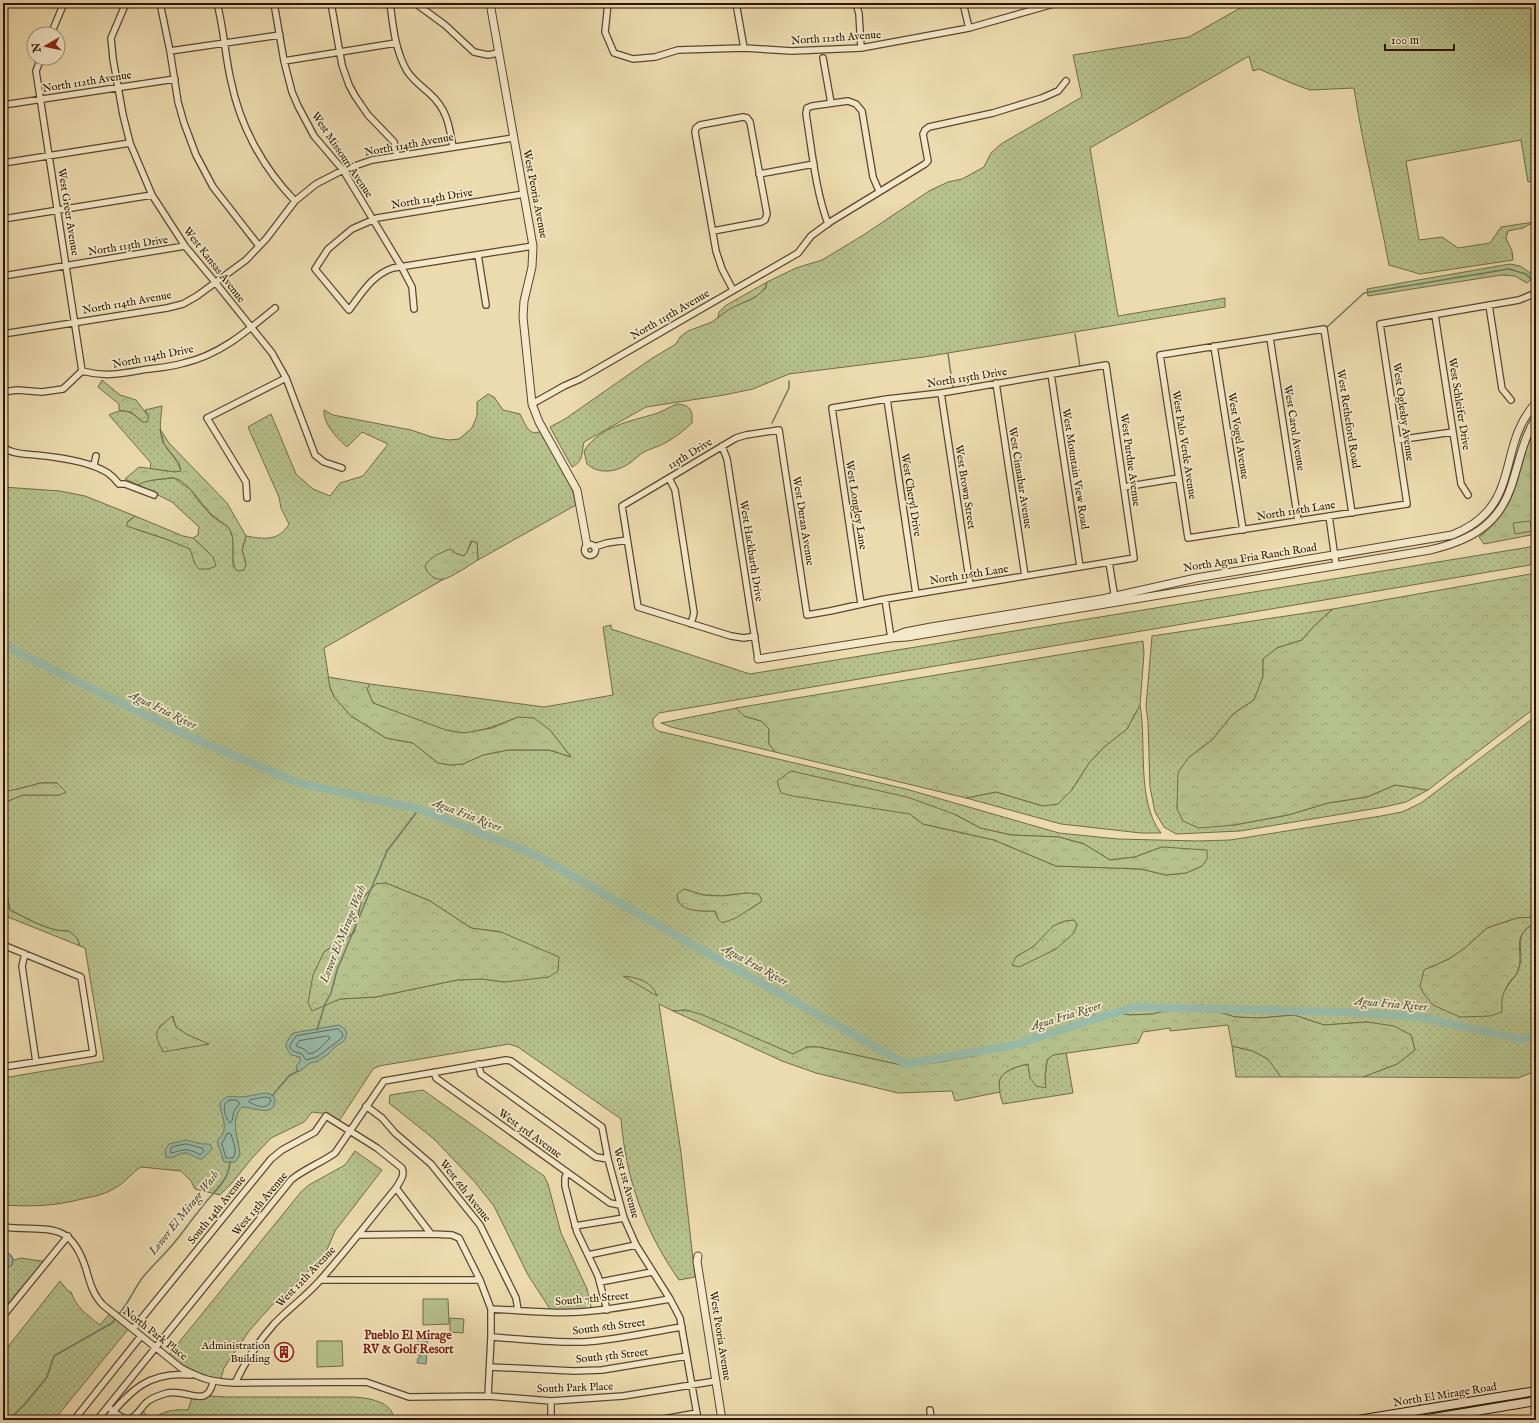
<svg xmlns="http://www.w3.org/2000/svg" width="1539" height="1423" font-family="'IM FELL English',serif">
<defs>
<pattern id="grass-dots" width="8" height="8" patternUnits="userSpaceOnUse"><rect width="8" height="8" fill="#b6c18c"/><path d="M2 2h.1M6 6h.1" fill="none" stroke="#9da577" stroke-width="1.8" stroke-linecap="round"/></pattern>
<pattern id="forest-crowns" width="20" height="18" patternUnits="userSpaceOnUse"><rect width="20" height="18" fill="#b6c18c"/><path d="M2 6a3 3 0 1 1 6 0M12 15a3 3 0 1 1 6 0" fill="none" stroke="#9da577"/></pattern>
<pattern id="park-tufts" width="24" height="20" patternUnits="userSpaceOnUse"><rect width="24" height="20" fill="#b6c18c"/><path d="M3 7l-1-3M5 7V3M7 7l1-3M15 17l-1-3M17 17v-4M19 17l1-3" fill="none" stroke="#9da577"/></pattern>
</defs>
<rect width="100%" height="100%" fill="#ecdbae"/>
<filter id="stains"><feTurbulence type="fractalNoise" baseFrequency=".005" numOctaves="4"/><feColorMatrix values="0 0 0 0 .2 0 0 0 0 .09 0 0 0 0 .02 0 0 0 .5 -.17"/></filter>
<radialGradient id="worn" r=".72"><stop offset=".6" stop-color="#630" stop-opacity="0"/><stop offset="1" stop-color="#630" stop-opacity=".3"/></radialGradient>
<path fill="url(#grass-dots)" stroke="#716b46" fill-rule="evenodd" d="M1249,3H1536V181L1528,182L1521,140L1406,161L1419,240L1442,237L1458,248L1490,243L1501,227L1534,222L1523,228L1508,231L1506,238L1512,251L1513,260L1420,274L1389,265C1378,206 1363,147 1354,88L1310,90L1291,83L1259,69L1253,71L1249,56L1090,148L1118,316L1225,298V307L924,357L789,374L753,389L724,395L646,407L584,442C581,454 584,461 572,467L550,427L565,419L651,359L676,344L680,337L688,331L712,322L730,308L754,298L766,288L767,282L796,268L822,260L865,234L929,191L948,182L962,179L984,167L991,153L1001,144L1082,97L1073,55L1189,37Z
M488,394L494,397L503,410L520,414C525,423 529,438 541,431L571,484L576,505L478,560L477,543L471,541L467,552L464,556L457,554L434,578L444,579L324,648L330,687L334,697L351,716L386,738L413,743L438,763L451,765L463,764L483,755L508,750H549L571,757L550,730L518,717C501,724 483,731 464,733C443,734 395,711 373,703L367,689L370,684L544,707L613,695L603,627L611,625V629L750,674L1536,546V564L659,713L653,719V726L658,731L906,789L1059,833L1118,839L1198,841L1230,840L1381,816L1402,812L1421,803L1536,716V917L1517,918L1487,928L1465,948L1449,959L1424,970L1501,1000C1502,996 1503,992 1506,989C1509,982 1516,977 1518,971C1527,951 1509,935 1536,923V1071L1518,1078L1363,1077L1397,1064L1415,1050L1411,1035L1367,1022L1324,1025L1294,1015L1260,1018L1235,1017L1213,1010L1203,1005L1174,1008L1153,1014L1130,1015L1112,1012L1094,1016L1053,1030L1027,1043L973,1056L934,1063L901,1065L819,1047H807L793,1054L686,1010L673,1011L659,1004L681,1153L695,1277L679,1280C644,1230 626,1179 621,1119L518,1047L509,1044L379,1066L373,1069L339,1121L328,1114L312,1112L304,1122L271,1138L252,1158L232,1183L220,1195L195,1189L191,1181L181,1171L141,1167C131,1173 125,1183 115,1188C106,1194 96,1196 86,1198C56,1206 33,1207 3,1205V1078L104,1061L85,948L80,946L77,938L69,931C49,932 29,919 10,910L7,895L3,892V803L23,795H60L57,783H41L18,789L3,792V487L60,491L85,496L135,516L127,522L138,530L166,539L191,549L195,564L213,557L193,538L198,535L199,527L172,502L138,485L143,482L153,480L174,478L190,489L201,504L212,516L229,528L233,538V567L246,564L242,550L246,536C264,539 278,542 289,524L281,508L279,497L248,427L271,414L296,474L313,489L330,496L340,483L363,476L388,444L362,432L347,447C337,438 323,424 324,410L333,415L411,430L432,437L449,440L459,439L472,428L477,416V402ZM910,814H954L980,828L1011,835L1059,837L1084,844L1110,860L1135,857L1162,847L1202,866L1186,873L1166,875L1141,869L1056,866L994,840L923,824ZM386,883L430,901L471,928L501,932L505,982L482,979L457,980L376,997L340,999L324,952L354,933L362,899L376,884ZM684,889L703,895L722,896L747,893L762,901L752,908L718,919L715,911C701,911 686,912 677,899ZM1074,920L1077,924L1016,957C1022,953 1030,950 1035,945C1049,932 1053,922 1074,920ZM173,1016L176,1027L186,1034L208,1044L159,1027Z
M677,404C690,405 693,410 692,423C684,430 675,438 665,443C658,447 649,449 642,453C638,456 634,460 630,463C617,472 599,475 587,464L584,451C599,427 630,421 655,414C662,412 669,407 677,404Z
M162,406C161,418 158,433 164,444C170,454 178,460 181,471L175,472L150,469L151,463L109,415C126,407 129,411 143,422L149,417L145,410Z
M1333,609L1315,625L1302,640L1277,648L1263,659V677L1254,700L1233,714L1212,740L1188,758L1178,796L1177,809L1234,825L1288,815L1328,803L1367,797L1395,785L1428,790L1406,802L1384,807L1240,831L1176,834L1164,827L1155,812L1150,787L1148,722L1146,706L1152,636Z
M1140,705C1147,744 1136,801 1161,833H1141L1061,824L966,798L996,792L1043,806L1071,791L1089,763L1104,747L1127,729Z
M737,708L744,716L761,721L769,729V744L775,752L671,727L661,723Z
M1232,1046L1253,1051L1268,1059L1281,1077H1236Z
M1066,1052L1073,1093L1003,1104C1001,1098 998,1089 999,1082C1001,1071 1018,1066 1028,1064L1030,1078L1045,1077L1047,1060L1053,1055Z
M423,1090L544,1176L548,1184L561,1233L587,1289L592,1311L552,1312L528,1275L494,1206L474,1181L434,1139L389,1103L390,1095Z
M355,1151L382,1170L335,1231L326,1252L314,1266L271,1306L249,1331L224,1368L220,1382L196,1375L167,1357L301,1192L309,1185L345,1165Z
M3,1251L10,1254L14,1260L21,1258L47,1262L14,1303L3,1301Z
M60,1281L68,1291L71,1292C76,1307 87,1315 100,1325L111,1312L130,1327L54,1420H3V1353Z
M193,1395L227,1397H353C368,1398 393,1401 394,1420H106L114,1411L129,1419L141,1408L150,1420C163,1411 173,1409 188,1410Z"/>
<path fill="url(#forest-crowns)" stroke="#716b46" d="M767,282C763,298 744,301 732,308C727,310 723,314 718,317L719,312L725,306Z
M102,380L120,395L136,400L149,417L147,422H143L131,412L119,410V404L98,387Z
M160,429L169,443L227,503L246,536L242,550L246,564L244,570L237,571C229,562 237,542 230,530C226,523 216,520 211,514C201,504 188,481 174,478C170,477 165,479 161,479C153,480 145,481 138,485L125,479L139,467L175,472L181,471L179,463L164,444Z
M135,516L183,536L193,538L213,557L216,566L208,569H199L195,564L190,549L166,539L127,526V523Z
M472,541L477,543L478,560C471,564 451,578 444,579C435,581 427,574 425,566C430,557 440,553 450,549L457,554L464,556L467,552Z
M1536,573V707L1428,790L1395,785L1367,797L1328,803L1288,815L1234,825L1199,828L1183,821L1177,809L1178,773L1188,758L1212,740L1233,714L1254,700L1263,677V659L1277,648L1302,640L1315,625L1333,609Z
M1143,641L1144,653L1140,705L1127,729L1104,747L1089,763L1071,791L1058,804L1043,806L996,792L966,798L775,752L769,744V729L761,721L744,716L736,708Z
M328,677L370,684L367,689L373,703L446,730L464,733L492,728L518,717L534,718L550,730L571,757L549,750H508L483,755L463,764L451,765L438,763L413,743L386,738L351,716L334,697L330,687Z
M791,771L907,797L954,814L980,828L1011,835L1059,837L1084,844L1110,860L1135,857L1162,847L1207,850V859L1202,866L1186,873L1166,875L1141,869L1056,866L994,840L923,824L910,814L793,796L781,793L777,781Z
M41,783H57L66,792L60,795H23L3,803V792L18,789Z
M386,883L430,901L471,928L501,932L559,957L558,971L549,977L505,982L482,979L457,980L376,997L340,999L312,1011L308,1003L313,975L324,952L354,933L362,899L376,884Z
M684,889L703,895L722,896L747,893L759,894L762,901L736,918L722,923L718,919L715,911C702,911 677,913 677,894Z
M3,892L7,895L10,910C28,919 49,932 69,931L77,938L80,946L3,915Z
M1536,917V923C1530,925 1525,929 1522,934C1516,943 1523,959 1518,970C1517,974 1514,977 1511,980C1503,992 1501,997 1502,1012L1490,1016L1460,1017L1433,1005L1424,994L1420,986L1424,970L1449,959L1465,948L1487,928L1517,918Z
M1074,920L1077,924L1074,933L1056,949L1019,967L1012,965L1016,957L1034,946L1053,926L1065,921Z
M623,976C637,977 653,982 657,996Z
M1203,1005L1213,1010L1235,1017L1260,1018L1294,1015L1324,1025L1367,1022L1394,1026L1411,1035L1415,1050L1397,1064L1363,1077H1281L1268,1059L1253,1051L1232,1046L1228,1025L1170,1031V1028L1143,1032L1138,1043L1053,1055L1047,1060L1045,1077L1046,1088L1036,1086L1030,1078L1028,1064C1018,1066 1001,1071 999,1082C999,1085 1000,1089 1000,1092L955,1101L952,1091L898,1093L816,1073L782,1061L673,1011L686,1010L703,1015L793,1054L807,1047H819L901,1065L934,1063L973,1056L1027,1043L1053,1030L1094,1016L1112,1012L1130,1015L1153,1014L1174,1008Z
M172,1016L176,1027L186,1034L209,1044L163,1052C152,1030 156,1031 172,1016Z"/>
<path fill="url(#park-tufts)" stroke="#716b46" d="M1510,264L1520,266L1535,276L1527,283L1515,276L1501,275L1368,296L1367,289Z
M1536,425V534L1484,544L1479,537C1523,504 1515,469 1536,425Z"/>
<path fill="#b6c18c" stroke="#716b46" d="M1530,521L1532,531L1515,534L1513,523Z
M423,1299H448L449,1324L423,1325Z
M450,1318L464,1319L463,1333L450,1332Z
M317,1341H342L343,1366L317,1367Z"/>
<path fill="#99bba9" stroke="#6d7965" d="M339,1025L345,1029L347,1034L344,1041L336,1046L327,1055L318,1061L310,1063L300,1071H297L296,1066L300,1062V1057L291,1055L286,1047V1043L293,1033Z
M265,1093L271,1094L275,1098C276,1119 254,1107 242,1107C229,1121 239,1139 240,1155L235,1162H224L217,1141C236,1125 210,1105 225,1098C231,1095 235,1097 240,1097C248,1097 257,1094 265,1093Z
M186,1140L202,1144H210L212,1149L202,1159C196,1159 192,1154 186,1153C179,1152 174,1160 166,1157L165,1150L169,1144Z
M3,1251L10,1254L13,1260L12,1265L3,1269Z
M418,1340L427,1341L428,1344L427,1345L429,1347L427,1348L429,1349L427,1350L429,1352L427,1353L426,1364L417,1363L418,1358L421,1356L418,1355Z"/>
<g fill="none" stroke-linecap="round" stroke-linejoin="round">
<path stroke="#626854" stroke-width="1" d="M338,1029L343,1034L342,1038L317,1057L306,1060L302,1054L293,1051L290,1048V1045L296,1036Z
M328,1036L330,1037L329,1039C323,1045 318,1052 309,1054L304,1049L296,1046L299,1041Z
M265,1097L270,1098L271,1100C268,1111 256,1106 249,1102L250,1100Z
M230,1100H236L240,1103L234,1111L232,1121L230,1123C225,1117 220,1103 230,1100Z
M228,1133L231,1134C233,1143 238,1150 233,1158H226L222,1144Z
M186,1144L202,1148L204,1151L200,1155C190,1148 183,1149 172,1153L170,1152L172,1147Z"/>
<path stroke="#6d7965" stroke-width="1.5" d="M1326,328L1364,293L1509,269L1526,274L1536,284
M1075,334L1080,367
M948,354L953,388
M772,423L789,388V381
M317,1030L325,1004L331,993L337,970L387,851L419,809
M272,1096L289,1076L298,1071
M118,1315C128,1304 134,1289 143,1277C153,1265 164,1255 174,1243C184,1231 192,1219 202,1207C213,1192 229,1181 230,1162
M1419,1400L1420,1405
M9,1420L25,1404L47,1377L54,1356L112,1323L116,1318"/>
<path stroke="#99bba9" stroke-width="8" d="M3,645L186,735L298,783L419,809L536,855L709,954L906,1064L1014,1045L1134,1007L1346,1012L1419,1017L1521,1039L1536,1036"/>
<g stroke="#5c462c" stroke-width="8">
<path id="minor" d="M126,3L111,38L113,59L123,115L130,143L152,195L185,246L215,282L272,353L286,378L315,455L324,462L342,468
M160,3L170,51L178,102L184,123L196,155L213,187L259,246
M217,3C224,29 225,56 231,81C240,126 263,168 295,201
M274,3L284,61L292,92L298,106L314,136L343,170L401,266L412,287L414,309
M331,3L342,65L349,85L355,96L368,115L394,142L397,156
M390,3C393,26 395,50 407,71C413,80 421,86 429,93C447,109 449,124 453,147
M415,3L445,25L474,52L488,55L498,53
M608,3L605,32L614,53L633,59L655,57L678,50L744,48L792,51L861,48L969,28L1057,3
M736,3L744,48
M856,3L859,14L861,48
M963,3L969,28
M51,34L64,3
M170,51L280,35
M41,58L36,71L82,371
M823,58L831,103
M284,61L396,43
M3,105L175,79
M3,163L130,143
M759,174L814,164
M524,194L377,218L352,229L328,249L315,269L349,310C362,293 372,275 393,268L533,246
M3,219L152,195
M828,224C815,189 812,150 806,114L807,108L812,106L848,101L856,104L862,111L873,177L879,191
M713,231L761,222L765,220L767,214L750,122L747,118L743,117L700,125L696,128L695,132L716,251L722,269L733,290
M478,255L486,305
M3,276L185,246
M1489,305L1502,389L1511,400
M1435,315L1461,484L1468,495
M3,334L167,308L183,304L197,296L246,260L266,239L295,201L316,184L343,170L372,160L513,138
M1270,338L1298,521
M1214,346L1243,530
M82,371C104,377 120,374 142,370C156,368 171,367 184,363C220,355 247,331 275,308
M1051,374L1080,567
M996,383L1025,576
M3,392L17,390L42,392L63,389L82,371
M941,393L970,585
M887,399L916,594
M532,404L564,386L580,379L798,253L811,236L830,222L925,164L928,161L923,134L925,130L929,127L993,113L1042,98L1058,91L1066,81
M1397,440L1453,432
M722,446L727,459L758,659
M3,447C12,454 25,454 36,455C57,457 91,462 108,473C112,476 116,480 119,484H125L154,495
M94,465L96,456
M669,478L675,490L694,613L691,624
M1124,487L1179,478
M247,498L246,482L207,418L286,378
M1352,513L1324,329L1160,355L1188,538L1407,504L1380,324L1519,300L1536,293
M1329,516L1336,565
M584.5 550a5.5 5.5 0 1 1 11 0a5.5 5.5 0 1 1-11 0Z
M594,547L607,543L627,540
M1109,562L1115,599
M885,599L891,638
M755,636L744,638L731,636L638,607L622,506L736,438L746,435L779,430L807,615L830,611L885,599L1134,558L1106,365L941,393L887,399L832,408L861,604
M3,945L81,977L93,1053L3,1067
M25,954L22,966L36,1062
M478,1064L481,1074L596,1157L608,1159
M434,1072L436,1078L610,1203L620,1205
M366,1106L382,1118L395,1133L431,1164L480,1225L516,1298L518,1310
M567,1173L565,1178V1186L574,1221L577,1232L598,1276L607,1310
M575,1226L624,1218
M3,1227C46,1232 70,1218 86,1269C90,1283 93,1295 103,1305L181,1368C202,1379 211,1382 235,1383L366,1382L409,1397L488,1396L551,1401L623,1396L716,1381
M358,1235L431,1234
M588,1255L636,1245
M321,1280H480
M600,1282L652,1272
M491,1309C520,1310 550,1314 579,1312C610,1310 640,1304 670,1299
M3,1316L68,1236
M133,1329L271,1159L282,1150L315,1132L326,1116L377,1148L402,1168C405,1176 400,1181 396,1188L431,1234L452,1235L459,1238L480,1280L491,1309V1337L488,1396
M491,1337C522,1339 553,1343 584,1342C617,1340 649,1332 682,1327
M490,1367L574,1371L602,1370L687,1356
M235,1383C245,1362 258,1342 274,1324C289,1308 308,1295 322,1278C348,1249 371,1218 396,1188
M108,1407C114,1411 121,1420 129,1419C137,1417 141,1407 147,1402C152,1398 160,1395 167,1393C188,1389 207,1409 213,1382
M930,1410L931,1420
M74,1420L141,1336
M97,1420L291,1180C304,1169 321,1163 335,1153L384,1081L506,1060L511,1061L602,1127L608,1159L624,1218L636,1245L670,1299L680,1318L698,1420
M106,1420C131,1390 149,1371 191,1375
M551,1420V1401
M658,1420L697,1413"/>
</g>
<g stroke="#5c462c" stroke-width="9">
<path id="tertiary" d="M490,3L533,246L532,267L524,301L523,317L532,404L539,422L577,490L587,545
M895,636L905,632L931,627L1102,599L1196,578L1452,535C1524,507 1495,447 1536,403
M758,659L891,638L907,637L1430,550C1468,541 1498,526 1511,487C1519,463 1523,439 1536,418
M698,1256L697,1261L722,1420"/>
</g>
<g stroke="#2c1500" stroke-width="10">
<path id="secondary" d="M1358,1420L1536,1391
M1422,1420L1536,1401"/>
</g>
<use href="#minor" stroke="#f3e8ca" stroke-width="5.5"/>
<use href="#tertiary" stroke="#f3e8ca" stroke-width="7"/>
<use href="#secondary" stroke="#f3e8ca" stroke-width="8"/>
</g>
<defs>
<g id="building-ring" transform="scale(1)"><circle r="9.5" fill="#f3e8ca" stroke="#8f2418" stroke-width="1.5"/><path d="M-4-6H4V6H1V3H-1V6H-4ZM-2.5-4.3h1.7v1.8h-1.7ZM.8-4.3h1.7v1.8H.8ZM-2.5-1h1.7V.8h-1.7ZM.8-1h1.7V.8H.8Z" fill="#8f2418"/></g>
</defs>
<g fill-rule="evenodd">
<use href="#building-ring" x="284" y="1352"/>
</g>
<g text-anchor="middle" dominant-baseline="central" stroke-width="3.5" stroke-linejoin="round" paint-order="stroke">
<g font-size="11" fill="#2c1500" stroke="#f3e8ca">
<text transform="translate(836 38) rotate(-4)">North 112th Avenue</text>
<text transform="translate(87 82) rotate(-9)">North 112th Avenue</text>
<text transform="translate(409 145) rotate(-10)">North 114th Avenue</text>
<text transform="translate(342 155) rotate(56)">West Missouri Avenue</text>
<text transform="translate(535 194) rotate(79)">West Peoria Avenue</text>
<text transform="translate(432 199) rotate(-9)">North 114th Drive</text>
<text transform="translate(68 212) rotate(81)">West Greer Avenue</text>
<text transform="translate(128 246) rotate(-9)">North 113th Drive</text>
<text transform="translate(214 265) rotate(52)">West Kansas Avenue</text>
<text transform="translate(127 303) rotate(-10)">North 114th Avenue</text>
<text transform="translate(670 315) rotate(-30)">North 115th Avenue</text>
<text transform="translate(153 357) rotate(-11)">North 114th Drive</text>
<text transform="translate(967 378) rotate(-9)">North 115th Drive</text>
<text transform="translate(1459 404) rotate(81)">West Schleifer Drive</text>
<text transform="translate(1403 412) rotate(82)">West Oglesby Avenue</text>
<text transform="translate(1348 419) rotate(81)">West Retheford Road</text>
<text transform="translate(1294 428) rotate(81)">West Carol Avenue</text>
<text transform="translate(1238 436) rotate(81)">West Vogel Avenue</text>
<text transform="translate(1184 445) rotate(81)">West Palo Verde Avenue</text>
<text transform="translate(690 454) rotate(-31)">115th Drive</text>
<text transform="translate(1130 460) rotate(82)">West Purdue Avenue</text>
<text transform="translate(1075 469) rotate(81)">West Mountain View Road</text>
<text transform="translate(1020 478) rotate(81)">West Cinnabar Avenue</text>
<text transform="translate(965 487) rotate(81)">West Brown Street</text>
<text transform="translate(911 495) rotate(81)">West Cheryl Drive</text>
<text transform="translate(856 505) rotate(81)">West Longley Lane</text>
<text transform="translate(1296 511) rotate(-9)">North 116th Lane</text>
<text transform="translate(803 521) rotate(81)">West Duran Avenue</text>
<text transform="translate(751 551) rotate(81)">West Hackbarth Drive</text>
<text transform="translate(1250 558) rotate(-9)">North Agua Fria Ranch Road</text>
<text transform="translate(969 575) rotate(-9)">North 116th Lane</text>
<text transform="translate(530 1134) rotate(36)">West 3rd Avenue</text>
<text transform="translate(626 1183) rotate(75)">West 1st Avenue</text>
<text transform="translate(465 1191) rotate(52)">West 6th Avenue</text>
<text transform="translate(260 1204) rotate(-50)">West 13th Avenue</text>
<text transform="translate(217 1210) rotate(-51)">South 14th Avenue</text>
<text transform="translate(306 1277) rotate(-46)">West 12th Avenue</text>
<text transform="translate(592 1299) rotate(-5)">South 7th Street</text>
<text transform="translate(609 1327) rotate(-7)">South 6th Street</text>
<text transform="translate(155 1334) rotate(38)">North Park Place</text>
<text transform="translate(720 1336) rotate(81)">West Peoria Avenue</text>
<text transform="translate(612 1356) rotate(-6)">South 5th Street</text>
<text transform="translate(575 1388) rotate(-2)">South Park Place</text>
<text transform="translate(1445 1395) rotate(-9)">North El Mirage Road</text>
</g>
<g font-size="11" fill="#2c1500" stroke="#f3e8ca" text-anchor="end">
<text x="270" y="1346">Administration<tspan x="270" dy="13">Building</tspan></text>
</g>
<g font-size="12" font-style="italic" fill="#524f3b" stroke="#f3e8ca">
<text transform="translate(163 710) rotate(26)">Agua Fria River</text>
<text transform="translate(467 815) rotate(21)">Agua Fria River</text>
<text transform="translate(343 934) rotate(-68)">Lower El Mirage Wash</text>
<text transform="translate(755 965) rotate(29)">Agua Fria River</text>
<text transform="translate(1391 1004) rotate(5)">Agua Fria River</text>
<text transform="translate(1066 1016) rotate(-17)">Agua Fria River</text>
<text transform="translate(184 1213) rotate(-51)">Lower El Mirage Wash</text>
</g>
<g font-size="12" font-weight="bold" fill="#7a1f14" stroke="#f3e8ca">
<text x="408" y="1335">Pueblo El Mirage<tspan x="408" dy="14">RV &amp; Golf Resort</tspan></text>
</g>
</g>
<rect width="1539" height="1423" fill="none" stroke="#ecdbae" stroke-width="16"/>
<rect x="4" y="4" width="1531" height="1415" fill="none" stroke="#2c1500" stroke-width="2"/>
<rect x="8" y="8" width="1523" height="1407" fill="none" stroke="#2c1500"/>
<g transform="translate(46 46) rotate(261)"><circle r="19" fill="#f3e8ca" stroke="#a39479"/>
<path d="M0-3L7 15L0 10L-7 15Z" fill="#8f2418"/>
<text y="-6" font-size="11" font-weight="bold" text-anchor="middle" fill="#2c1500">N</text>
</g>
<path d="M1385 44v6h69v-6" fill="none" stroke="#2c1500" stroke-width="2"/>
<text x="1391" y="44" font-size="12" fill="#2c1500" stroke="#f3e8ca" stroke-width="3" paint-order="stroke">100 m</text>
<rect width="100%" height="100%" filter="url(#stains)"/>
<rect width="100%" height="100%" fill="url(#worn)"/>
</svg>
